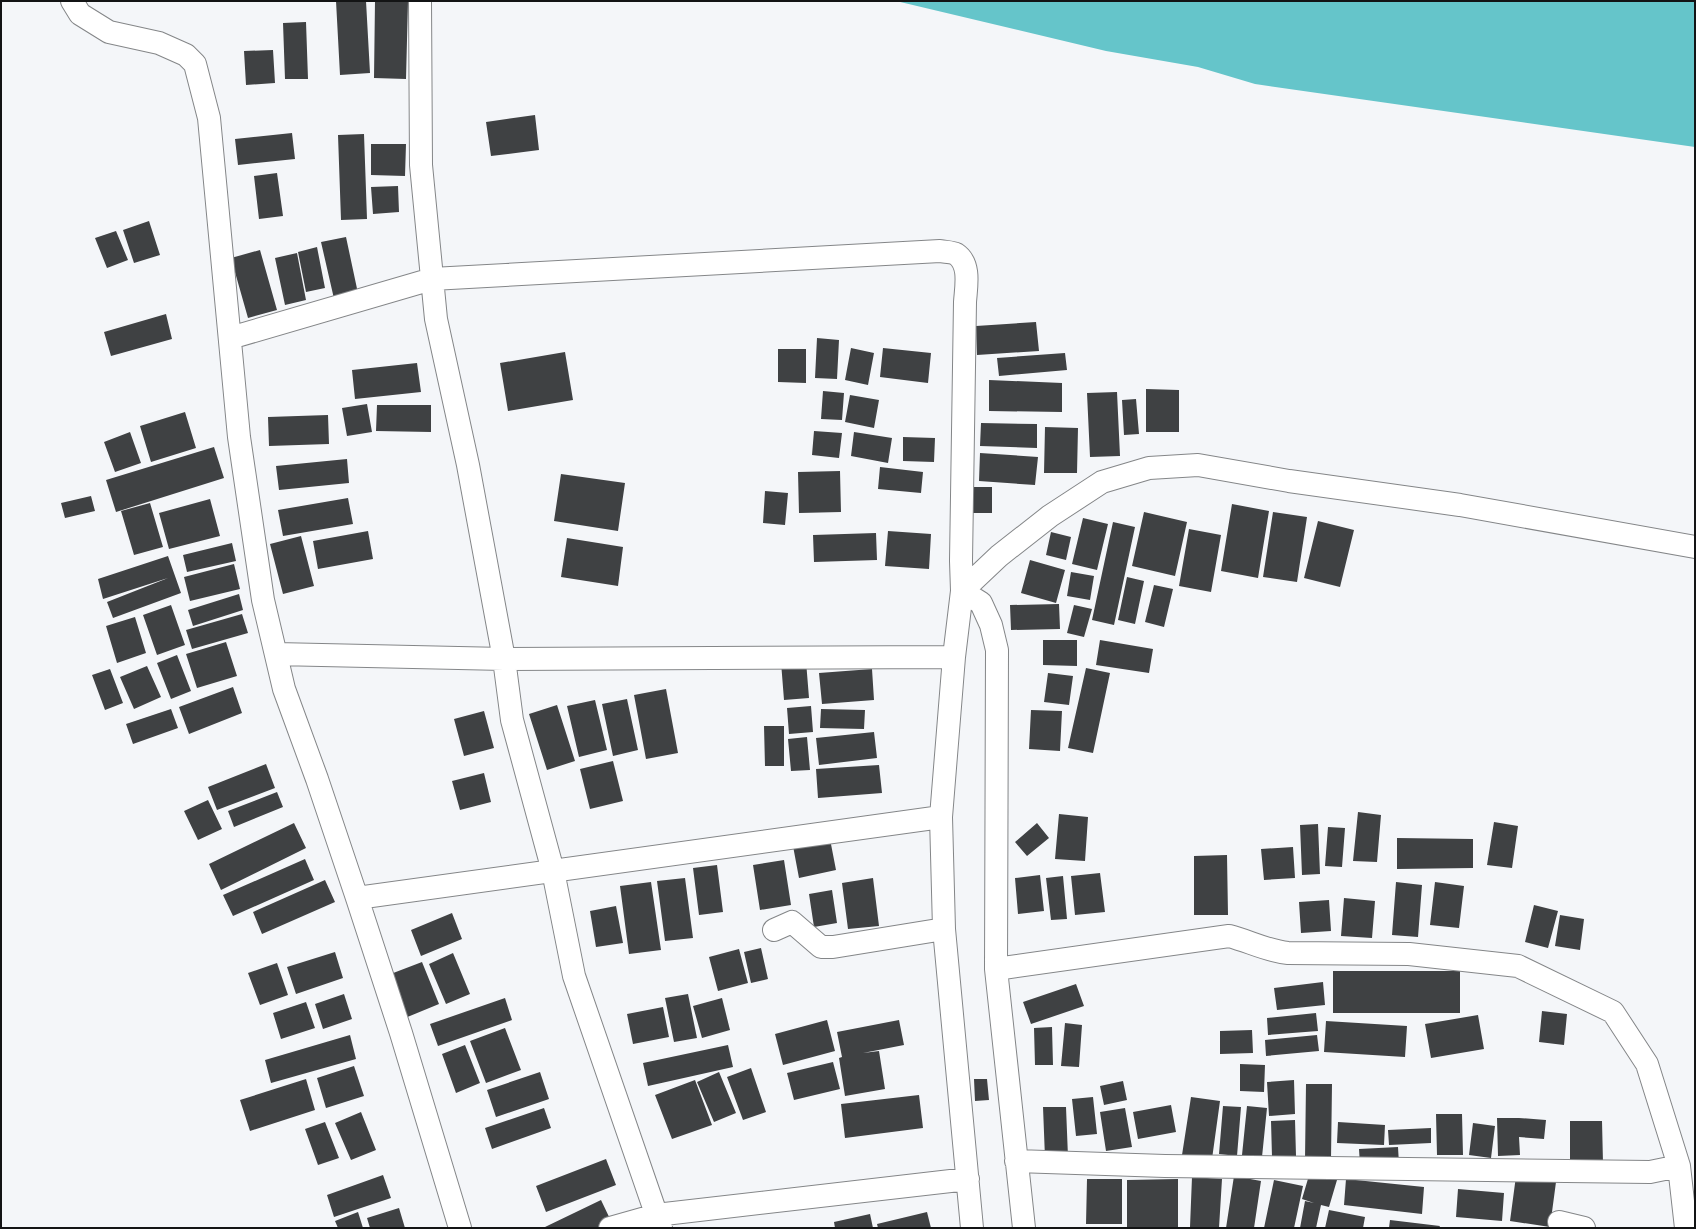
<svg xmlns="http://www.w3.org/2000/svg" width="1696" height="1229" font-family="'IBM Plex Sans',sans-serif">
<rect width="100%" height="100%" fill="#f4f6f9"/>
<path fill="#65c5ca" d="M896,1H1695V147L1255,84L1198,67L1106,51Z"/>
<path fill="#3f4143" d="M336,1H366L370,73L340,75Z
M375,1H408L406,79L374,78Z
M306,22L308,79H285L283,23Z
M273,50L275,83L246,85L244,51Z
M535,115L539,150L491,156L486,122Z
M292,133L295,159L238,165L235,139Z
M364,134L367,219L341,220L338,135Z
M371,144H406L405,176L371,175Z
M277,173L283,216L259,219L254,176Z
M398,186L399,212L373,214L371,187Z
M149,221L160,255L134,263L123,230Z
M116,231L128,260L107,268L95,238Z
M346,237L359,298L335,303L321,242Z
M317,247L325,288L306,292L298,252Z
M260,250L277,310L248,318L231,258Z
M297,253L306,300L285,305L275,258Z
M166,314L172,339L111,356L104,332Z
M1036,322L1039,351L977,355L976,326Z
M817,338L839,340L837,379L815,378Z
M851,348L874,353L868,385L845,380Z
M883,348L931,353L928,383L880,377Z
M778,349H806V383L778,382Z
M565,352L573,400L508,411L500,363Z
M1065,353L1067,370L999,376L997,358Z
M417,363L421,392L355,399L352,370Z
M989,380L1062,383V412L989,411Z
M1146,389L1179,390V432H1146Z
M823,391L844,393L842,420L821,419Z
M1117,392L1120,456L1090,457L1087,393Z
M850,395L879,400L874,428L845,422Z
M1136,399L1139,434L1124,435L1122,400Z
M367,404L372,432L347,436L342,408Z
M377,405H431V432L376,431Z
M185,412L196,448L151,462L140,426Z
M328,415L329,444L269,446L268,417Z
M981,423L1037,424V448L980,446Z
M1045,427L1078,428L1077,473H1044Z
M814,431L842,433L839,458L812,455Z
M130,432L141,463L115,472L104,442Z
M854,432L892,438L888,463L851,456Z
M903,437L935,438L934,462L903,461Z
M214,447L224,478L116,512L106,480Z
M980,453L1038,457L1035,485L979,481Z
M347,459L349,483L279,490L276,466Z
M880,467L923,472L921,493L878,489Z
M840,471L841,512L799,513L798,472Z
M561,474L625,483L618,531L554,521Z
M972,487H992V513H972Z
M765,491L788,493L785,525L763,523Z
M91,496L95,511L65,518L61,503Z
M348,498L353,524L283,536L278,510Z
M210,499L220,536L169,549L159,513Z
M150,503L163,547L134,555L121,511Z
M1232,504L1269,511L1258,578L1221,571Z
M1144,512L1187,522L1175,576L1132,566Z
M1273,512L1307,517L1297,582L1263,577Z
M1083,518L1108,524L1097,570L1072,564Z
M1318,521L1354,530L1340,587L1304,578Z
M1113,522L1135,527L1114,625L1092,620Z
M1189,529L1221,535L1211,592L1179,586Z
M368,531L373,559L318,569L313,541Z
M888,531L931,534L929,569L885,566Z
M1051,532L1071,537L1066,560L1046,555Z
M876,533L877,560L814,562L813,535Z
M301,536L314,586L283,594L270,544Z
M567,538L623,547L618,586L561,577Z
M232,543L236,561L187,572L183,555Z
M168,556L181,593L113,618L107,602L168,578L103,599L98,579Z
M1030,560L1065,570L1056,603L1021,593Z
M234,564L240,589L190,601L184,577Z
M1071,572L1094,576L1090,600L1067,596Z
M1127,577L1144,581L1135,624L1118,620Z
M1154,585L1173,589L1164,627L1145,622Z
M239,594L243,610L193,626L188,610Z
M1059,604L1060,629L1011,630L1010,605Z
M171,605L185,645L157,655L143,615Z
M1074,605L1092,609L1084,637L1067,633Z
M242,614L248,633L192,649L186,630Z
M135,617L146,653L117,663L106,626Z
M1043,640H1077V666L1043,665Z
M1100,640L1153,649L1149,673L1096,665Z
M226,642L237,676L197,688L186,654Z
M177,655L191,691L171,699L157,663Z
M806,661L809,698L784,700L781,662Z
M147,666L161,697L134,709L120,677Z
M1086,668L1110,673L1093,753L1068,748Z
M110,669L123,703L105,710L92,675Z
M872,669L874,700L822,704L819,673Z
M1048,673L1073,676L1069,705L1044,702Z
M233,687L242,713L189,734L179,707Z
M666,689L678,753L646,759L634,695Z
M627,699L638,750L613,756L602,704Z
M595,700L607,750L579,757L567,706Z
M557,705L575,761L547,770L529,714Z
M811,706L813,732L789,734L787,708Z
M171,709L178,728L133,744L126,724Z
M821,709L865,710L864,729L820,728Z
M1031,710L1062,711L1060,751L1029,749Z
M484,711L494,748L464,756L454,719Z
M764,726H784V766H765Z
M874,732L877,758L819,765L816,738Z
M807,737L810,770L791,771L788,739Z
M613,761L623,801L590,809L580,769Z
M266,764L275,788L217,810L208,787Z
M879,765L882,793L818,798L816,769Z
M484,773L491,802L460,810L452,781Z
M277,792L283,807L234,827L228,811Z
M208,800L222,829L198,840L184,811Z
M1358,812L1381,815L1377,862L1353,861Z
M1059,814L1088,817L1085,861L1055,859Z
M1494,822L1518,826L1512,868L1487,865Z
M294,823L306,848L221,890L209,864Z
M1037,823L1049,838L1027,856L1015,842Z
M1318,824L1320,874L1302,875L1300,825Z
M1328,827L1345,828L1342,867L1325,866Z
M1397,838L1473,839V868L1397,869Z
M830,839L836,870L799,878L793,846Z
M1293,847L1295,878L1264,880L1261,849Z
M1227,855L1228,915H1194V856Z
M305,859L314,880L233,916L223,895Z
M784,860L791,905L760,910L753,865Z
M717,865L723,912L699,915L693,868Z
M1100,873L1105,912L1075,915L1071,876Z
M1040,875L1044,911L1018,914L1015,878Z
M1063,876L1067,919L1051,920L1046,878Z
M685,878L693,938L665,941L657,881Z
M873,878L879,926L848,929L842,883Z
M325,880L335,902L262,934L253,912Z
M651,882L661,950L629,954L620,886Z
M1396,882L1422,885L1418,937L1392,935Z
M1435,882L1464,886L1459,928L1430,925Z
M832,890L837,923L814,927L809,894Z
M1344,898L1375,901L1372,938L1341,936Z
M1329,900L1331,931L1301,933L1299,902Z
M1534,905L1558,911L1548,948L1525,942Z
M616,906L623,943L596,947L590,911Z
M452,913L462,939L421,956L411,930Z
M1560,915L1584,919L1580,950L1555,946Z
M761,948L768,979L751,983L744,952Z
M739,949L748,983L718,991L709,957Z
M335,952L343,978L296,994L287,967Z
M453,953L470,994L446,1004L429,964Z
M422,962L439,1004L405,1018L388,975Z
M277,963L288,995L260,1005L248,973Z
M1333,971H1460V1013H1333Z
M1323,982L1325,1005L1277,1010L1274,988Z
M1076,984L1084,1006L1031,1024L1023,1002Z
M344,994L352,1019L323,1029L315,1004Z
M688,994L697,1038L674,1042L665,998Z
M505,998L512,1020L438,1046L430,1024Z
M722,998L730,1030L702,1038L693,1006Z
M306,1002L315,1028L281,1039L273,1013Z
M663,1007L669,1037L633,1044L627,1014Z
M1542,1011L1567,1014L1564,1045L1539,1042Z
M1316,1013L1318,1031L1268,1035L1267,1018Z
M1478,1015L1484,1049L1431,1058L1425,1024Z
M827,1020L835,1051L783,1065L775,1034Z
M899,1020L904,1045L863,1053L879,1051L885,1089L845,1096L839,1058L842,1057L837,1032Z
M1326,1021L1407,1026L1405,1057L1324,1052Z
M1065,1023L1082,1025L1079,1067L1061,1066Z
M1052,1027L1053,1065H1035L1034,1028Z
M505,1028L521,1070L486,1083L470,1041Z
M1252,1030L1253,1053L1220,1054V1031Z
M350,1035L356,1059L271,1083L265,1060Z
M1317,1035L1319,1051L1266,1056L1265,1040Z
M465,1045L480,1083L456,1093L442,1054Z
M728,1045L733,1067L648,1086L643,1063Z
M833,1062L840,1089L794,1100L787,1073Z
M1240,1064L1265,1065L1264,1092L1240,1091Z
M354,1066L364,1096L326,1108L317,1078Z
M751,1068L766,1112L743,1120L727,1077Z
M540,1072L549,1099L496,1117L487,1090Z
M719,1072L736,1113L714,1122L697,1082Z
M306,1079L315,1110L250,1131L240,1100Z
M974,1079H987L989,1100L975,1101Z
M695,1080L712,1125L672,1139L655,1095Z
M1294,1080L1295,1114L1269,1116L1267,1082Z
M1123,1081L1127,1100L1104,1105L1100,1086Z
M1306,1084H1332L1331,1159H1305Z
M919,1095L923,1128L845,1138L841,1104Z
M1093,1097L1097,1134L1076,1136L1072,1099Z
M1191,1097L1220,1101L1212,1159L1182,1155Z
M1171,1105L1176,1132L1138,1139L1133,1112Z
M1223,1106L1241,1107L1237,1156L1219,1154Z
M1247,1106L1267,1108L1262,1157L1242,1155Z
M1043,1107H1066L1068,1157L1045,1158Z
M544,1108L551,1128L492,1149L485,1128Z
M1125,1108L1132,1147L1106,1151L1100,1112Z
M361,1112L376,1150L351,1160L335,1123Z
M1436,1114H1462L1463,1155H1437Z
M1497,1118H1519L1546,1120L1544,1139L1519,1137L1520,1155L1498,1156Z
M1295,1120L1296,1156L1272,1157L1271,1121Z
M1570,1121H1602L1603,1163H1570Z
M325,1122L339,1158L318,1165L305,1129Z
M1338,1122L1385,1125L1384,1145L1337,1143Z
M1473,1123L1495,1126L1491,1158L1469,1155Z
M1431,1128V1143L1389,1145L1388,1130Z
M1398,1147L1399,1164L1360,1165L1359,1149Z
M606,1159L616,1185L546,1212L536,1186Z
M1310,1172L1337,1180L1329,1207L1321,1205L1316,1228H1300L1305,1201L1314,1203L1302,1199Z
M383,1175L391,1198L334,1217L327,1195Z
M1234,1176L1261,1181L1254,1228H1226Z
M1516,1176L1556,1182L1550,1227L1510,1221Z
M1192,1177L1222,1179L1219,1228L1190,1227Z
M1087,1179H1122V1224H1086Z
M1178,1179V1228H1127V1180Z
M1346,1179L1424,1187L1422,1214L1344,1205Z
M1274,1180L1303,1186L1294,1228H1264Z
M1458,1189L1504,1193L1502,1221L1456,1217Z
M601,1200L611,1221L596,1228H546L545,1227Z
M399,1208L405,1228H370L367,1218Z
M1329,1210L1365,1217L1363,1228H1325Z
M358,1212L363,1228H338L335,1221Z
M927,1212L931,1228H878L877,1224Z
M870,1214L873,1228H835L834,1222Z
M1390,1220L1440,1226L1439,1228H1389Z"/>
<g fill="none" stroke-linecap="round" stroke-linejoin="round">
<g stroke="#848688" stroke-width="24">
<path id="minor" d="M72,1L80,14L109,32L159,43L186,55L195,64L209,118L239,437L263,600L284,689L317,779L357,898L401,1033L460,1228
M420,1L421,165L436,319L468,465L504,659L512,720L553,871L574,976L661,1228
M230,338L432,279L940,251C945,252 952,252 956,254C971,264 966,287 965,302L961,561L962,591L981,603L991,625L997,650L996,969L1024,1228
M276,654L504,659L954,657
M357,898L941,817
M774,930L792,922L821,947H833L944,929
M996,969L1229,936C1249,941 1267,951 1288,953L1409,954L1518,966L1613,1012L1647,1064L1679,1166
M1016,1161L1165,1166L1650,1172L1679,1166L1686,1228
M1559,1222L1584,1228
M610,1228L656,1215L968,1179
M972,1228L944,929L941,817L954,657L962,591L999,556L1050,516L1102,482L1149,468L1198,465L1289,481L1460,505L1695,547"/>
</g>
<use href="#minor" stroke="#fff" stroke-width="22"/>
</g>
<rect width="1696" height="1229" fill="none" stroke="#131415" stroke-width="4"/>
</svg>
